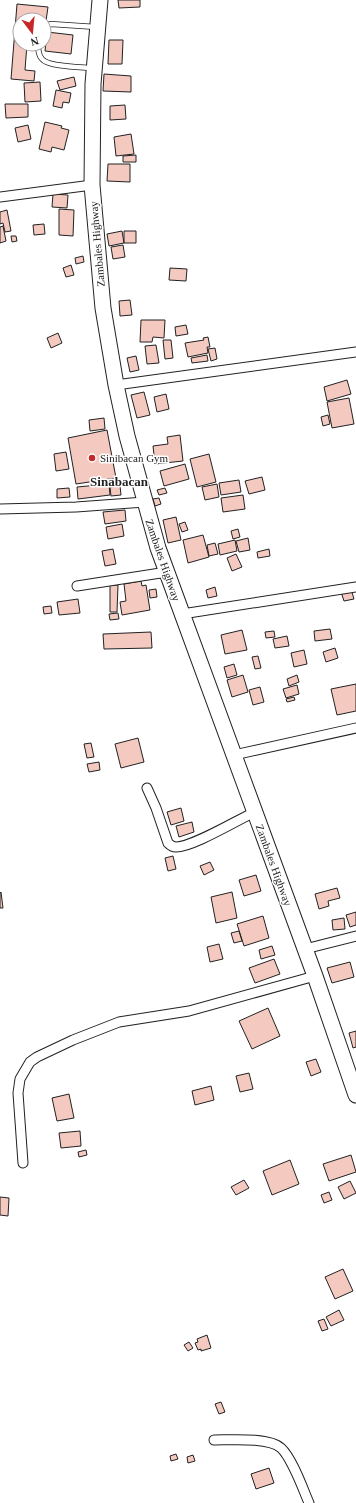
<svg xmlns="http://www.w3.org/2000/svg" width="356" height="1503" font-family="'Times New Roman',serif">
<rect width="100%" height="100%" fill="#fff"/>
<path fill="#f3c9c0" stroke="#222" d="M118,0H140V7L119,8Z
M17,4L48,7L46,21L20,20V44H27L25,70L35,71L34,81L11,79Z
M47,32L73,35L71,54L45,51Z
M109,40H123L122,64H108Z
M104,74L131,76V92L103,91Z
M74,77L76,86L60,90L57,81Z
M40,82L41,101L25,102L24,83Z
M56,90L71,93L69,103L63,102L62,108L53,106Z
M5,104H28V117L6,118Z
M125,105L126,119L110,120V106Z
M45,122L62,126L61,128L69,130L64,150L52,147L51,152L39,149Z
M28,125L31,139L18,142L15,128Z
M131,134L134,154L116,156L114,137Z
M136,155V162H123V156Z
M108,164H130V182L107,181Z
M53,194L68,195L67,208L52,207Z
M59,209L74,210L73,236L59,235Z
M7,210L11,231L5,232L3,223L0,224V212Z
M44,224L45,234L34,235L33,225Z
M3,226L6,241L0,243V227Z
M122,231L124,243L109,246L107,234Z
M124,231H136V243H124Z
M11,236H16L17,241L12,242Z
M123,245L125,257L113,259L111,247Z
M83,256L84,262L76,264L75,258Z
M71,265L74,275L66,277L63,268Z
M170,268L187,269L186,281L169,280Z
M130,300L132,315L120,316L119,301Z
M141,320H165L164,338L153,337L152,342H140Z
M186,325L188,334L176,336L175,327Z
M58,333L62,343L51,348L47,338Z
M208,337L210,347H207L208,353L188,357L185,343L204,340L203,338Z
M163,340H171L173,358L165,359Z
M156,345L159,363L147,364L145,346Z
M215,348L217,359L211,361L208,349Z
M207,355L208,361L192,363L191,358Z
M136,356L139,370L130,372L127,358Z
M347,380L351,394L327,401L324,387Z
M144,392L150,415L137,418L131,395Z
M166,394L169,409L157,412L154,397Z
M349,398L354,424L332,428L327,402Z
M328,415L330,424L323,426L321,417Z
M104,418L105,429L90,431L89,420Z
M107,430L116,478L76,484L68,438Z
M180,435L183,461L155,464L153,446L168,444L167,437Z
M66,452L69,469L56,471L54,454Z
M209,454L216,482L197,487L190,459Z
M185,464L189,479L164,486L160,471Z
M262,477L265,490L249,494L245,481Z
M239,480L241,492L221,495L219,483Z
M109,484L110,495L78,499L77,487Z
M217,484L219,497L205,500L202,487Z
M120,486L121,495L111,496L110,487Z
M69,488L70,497L57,498V489Z
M165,488L167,493L159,495L157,490Z
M243,495L245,509L223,512L221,498Z
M159,498L161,504L155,506L153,499Z
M125,510L126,521L105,524L103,512Z
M176,517L181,540L168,543L163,520Z
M185,522L188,530L182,532L179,524Z
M122,524L124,536L108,539L106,527Z
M238,529L240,537L233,539L231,531Z
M203,535L209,557L188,563L183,540Z
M248,538L250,550L239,552L236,541Z
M235,540L237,551L220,555L218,544Z
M215,543L218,554L209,556L207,545Z
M113,549L116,564L105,566L102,551Z
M269,549L270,556L258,558L257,552Z
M236,554L242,567L232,571L227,558Z
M141,581L142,586L146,585L150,610L122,615L120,602L126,601L124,584Z
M110,585H118L117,612H110Z
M215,587L217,596L208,598L206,590Z
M156,589L157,597L150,598L149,590Z
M351,589L354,599L344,601L341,592Z
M78,599L80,613L59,615L57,602Z
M51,606L52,613L44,614L43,607Z
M118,613L119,619L110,620L109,614Z
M330,629L332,639L315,641L314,631Z
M242,630L247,650L225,654L221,635Z
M274,631L275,637L266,638L265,632Z
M151,632L152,648L104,649L103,634Z
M287,636L289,646L275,648L273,639Z
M335,648L338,658L326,662L323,652Z
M304,650L307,664L294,667L291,653Z
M258,656L261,668L255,669L252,657Z
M234,664L237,675L227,678L224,667Z
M243,675L248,692L232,697L227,680Z
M297,675L299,682L289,686L287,679Z
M356,684V711L337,715L331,689Z
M297,685L299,694L286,698L283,689Z
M260,687L264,702L253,705L249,690Z
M294,697L295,700L287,702L286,699Z
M138,738L144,762L121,768L115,744Z
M91,743L94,757L87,758L84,744Z
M99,762L100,770L89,772L87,764Z
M181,808L184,821L171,825L167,812Z
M192,822L194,832L179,837L176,826Z
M173,856L176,869L168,871L165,858Z
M210,862L214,870L204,875L200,866Z
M256,875L261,891L244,896L239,880Z
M337,888L340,898L328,901L329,906L319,909L315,894Z
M1,892L3,908H0V893Z
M232,892L237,918L216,923L211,897Z
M356,912V925L350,927L346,915Z
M263,916L269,938L244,946L237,924Z
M344,918L345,929L333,930L332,920Z
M239,931L242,941L234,943L231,933Z
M219,944L223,959L210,962L207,947Z
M272,946L275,955L261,959L259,950Z
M274,959L280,974L255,983L249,968Z
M350,962L354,977L332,983L327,968Z
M268,1008L280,1036L252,1049L239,1021Z
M356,1031V1047L353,1048L349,1033Z
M316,1059L321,1072L311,1076L306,1062Z
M249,1073L253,1089L240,1092L236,1076Z
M211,1086L214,1100L195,1105L192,1091Z
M69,1094L74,1118L57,1121L52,1098Z
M80,1131L81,1146L61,1148L59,1133Z
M86,1150L87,1155L79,1157L78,1152Z
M351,1155L356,1172L329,1181L323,1164Z
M290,1160L299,1184L272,1195L263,1171Z
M244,1180L249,1188L236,1195L231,1187Z
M350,1181L356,1193L344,1199L338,1187Z
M329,1192L332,1200L324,1203L321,1195Z
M0,1197L9,1198L8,1216L0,1215Z
M343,1269L353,1291L335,1299L325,1277Z
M339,1310L344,1320L331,1326L326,1317Z
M324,1319L328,1329L322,1331L318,1321Z
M207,1335L211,1348L201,1351V1349L198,1350L195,1343L198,1342L197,1339Z
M189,1342L193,1348L188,1351L184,1345Z
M221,1402L225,1412L219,1414L215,1404Z
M176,1454L178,1459L171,1461L170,1456Z
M193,1455L195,1461L188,1463L187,1457Z
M269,1468L274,1483L256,1489L251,1474Z"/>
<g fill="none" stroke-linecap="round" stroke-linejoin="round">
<g stroke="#222" stroke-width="6">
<path id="lane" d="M44,26L51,24L96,27
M38,44C38,49 38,55 42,59C48,67 82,67 92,68"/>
</g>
<g stroke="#222" stroke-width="11">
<path id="street" d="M0,197L92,185
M116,385L356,352
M0,509L76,507L145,502
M77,586L167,572
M182,614L356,587
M234,755L356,728
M147,788L156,808L168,843C170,845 172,847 176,847C193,847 237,820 255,812
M305,949L356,936
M23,1163L18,1093L20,1079L30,1062L37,1057L73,1040L119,1022L189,1011L315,976
M214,1440C230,1440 269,1437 281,1448C292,1458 303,1489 309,1503"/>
</g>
<g stroke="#222" stroke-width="17">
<path id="primary" d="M100,0L93,84L92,185L103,308L116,385L127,436L158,548L315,976L356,1095"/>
</g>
<use href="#lane" stroke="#fff" stroke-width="4.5"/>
<use href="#street" stroke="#fff" stroke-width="9"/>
<use href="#primary" stroke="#fff" stroke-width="15"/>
</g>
<circle fill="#c62828" stroke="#fff" stroke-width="1.5" cx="92" cy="458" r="4"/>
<g text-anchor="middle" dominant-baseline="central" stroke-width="3" stroke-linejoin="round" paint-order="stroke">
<g font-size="11" fill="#222" stroke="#fff">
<text transform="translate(97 244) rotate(-95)">Zambales Highway</text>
<text transform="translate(163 560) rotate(71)">Zambales Highway</text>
<text transform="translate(274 865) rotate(70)">Zambales Highway</text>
</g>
<g font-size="11" fill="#222" stroke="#fff" text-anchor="start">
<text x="100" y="458">Sinibacan Gym</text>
</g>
<g font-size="13" font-weight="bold" fill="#222" stroke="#fff">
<text x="119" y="481">Sinabacan</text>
</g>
</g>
<g transform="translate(32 32) rotate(164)"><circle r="19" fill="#ffffff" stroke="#a7a7a7"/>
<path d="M0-3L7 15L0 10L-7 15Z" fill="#c62828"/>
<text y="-6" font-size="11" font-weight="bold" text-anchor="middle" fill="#222222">N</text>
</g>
</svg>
